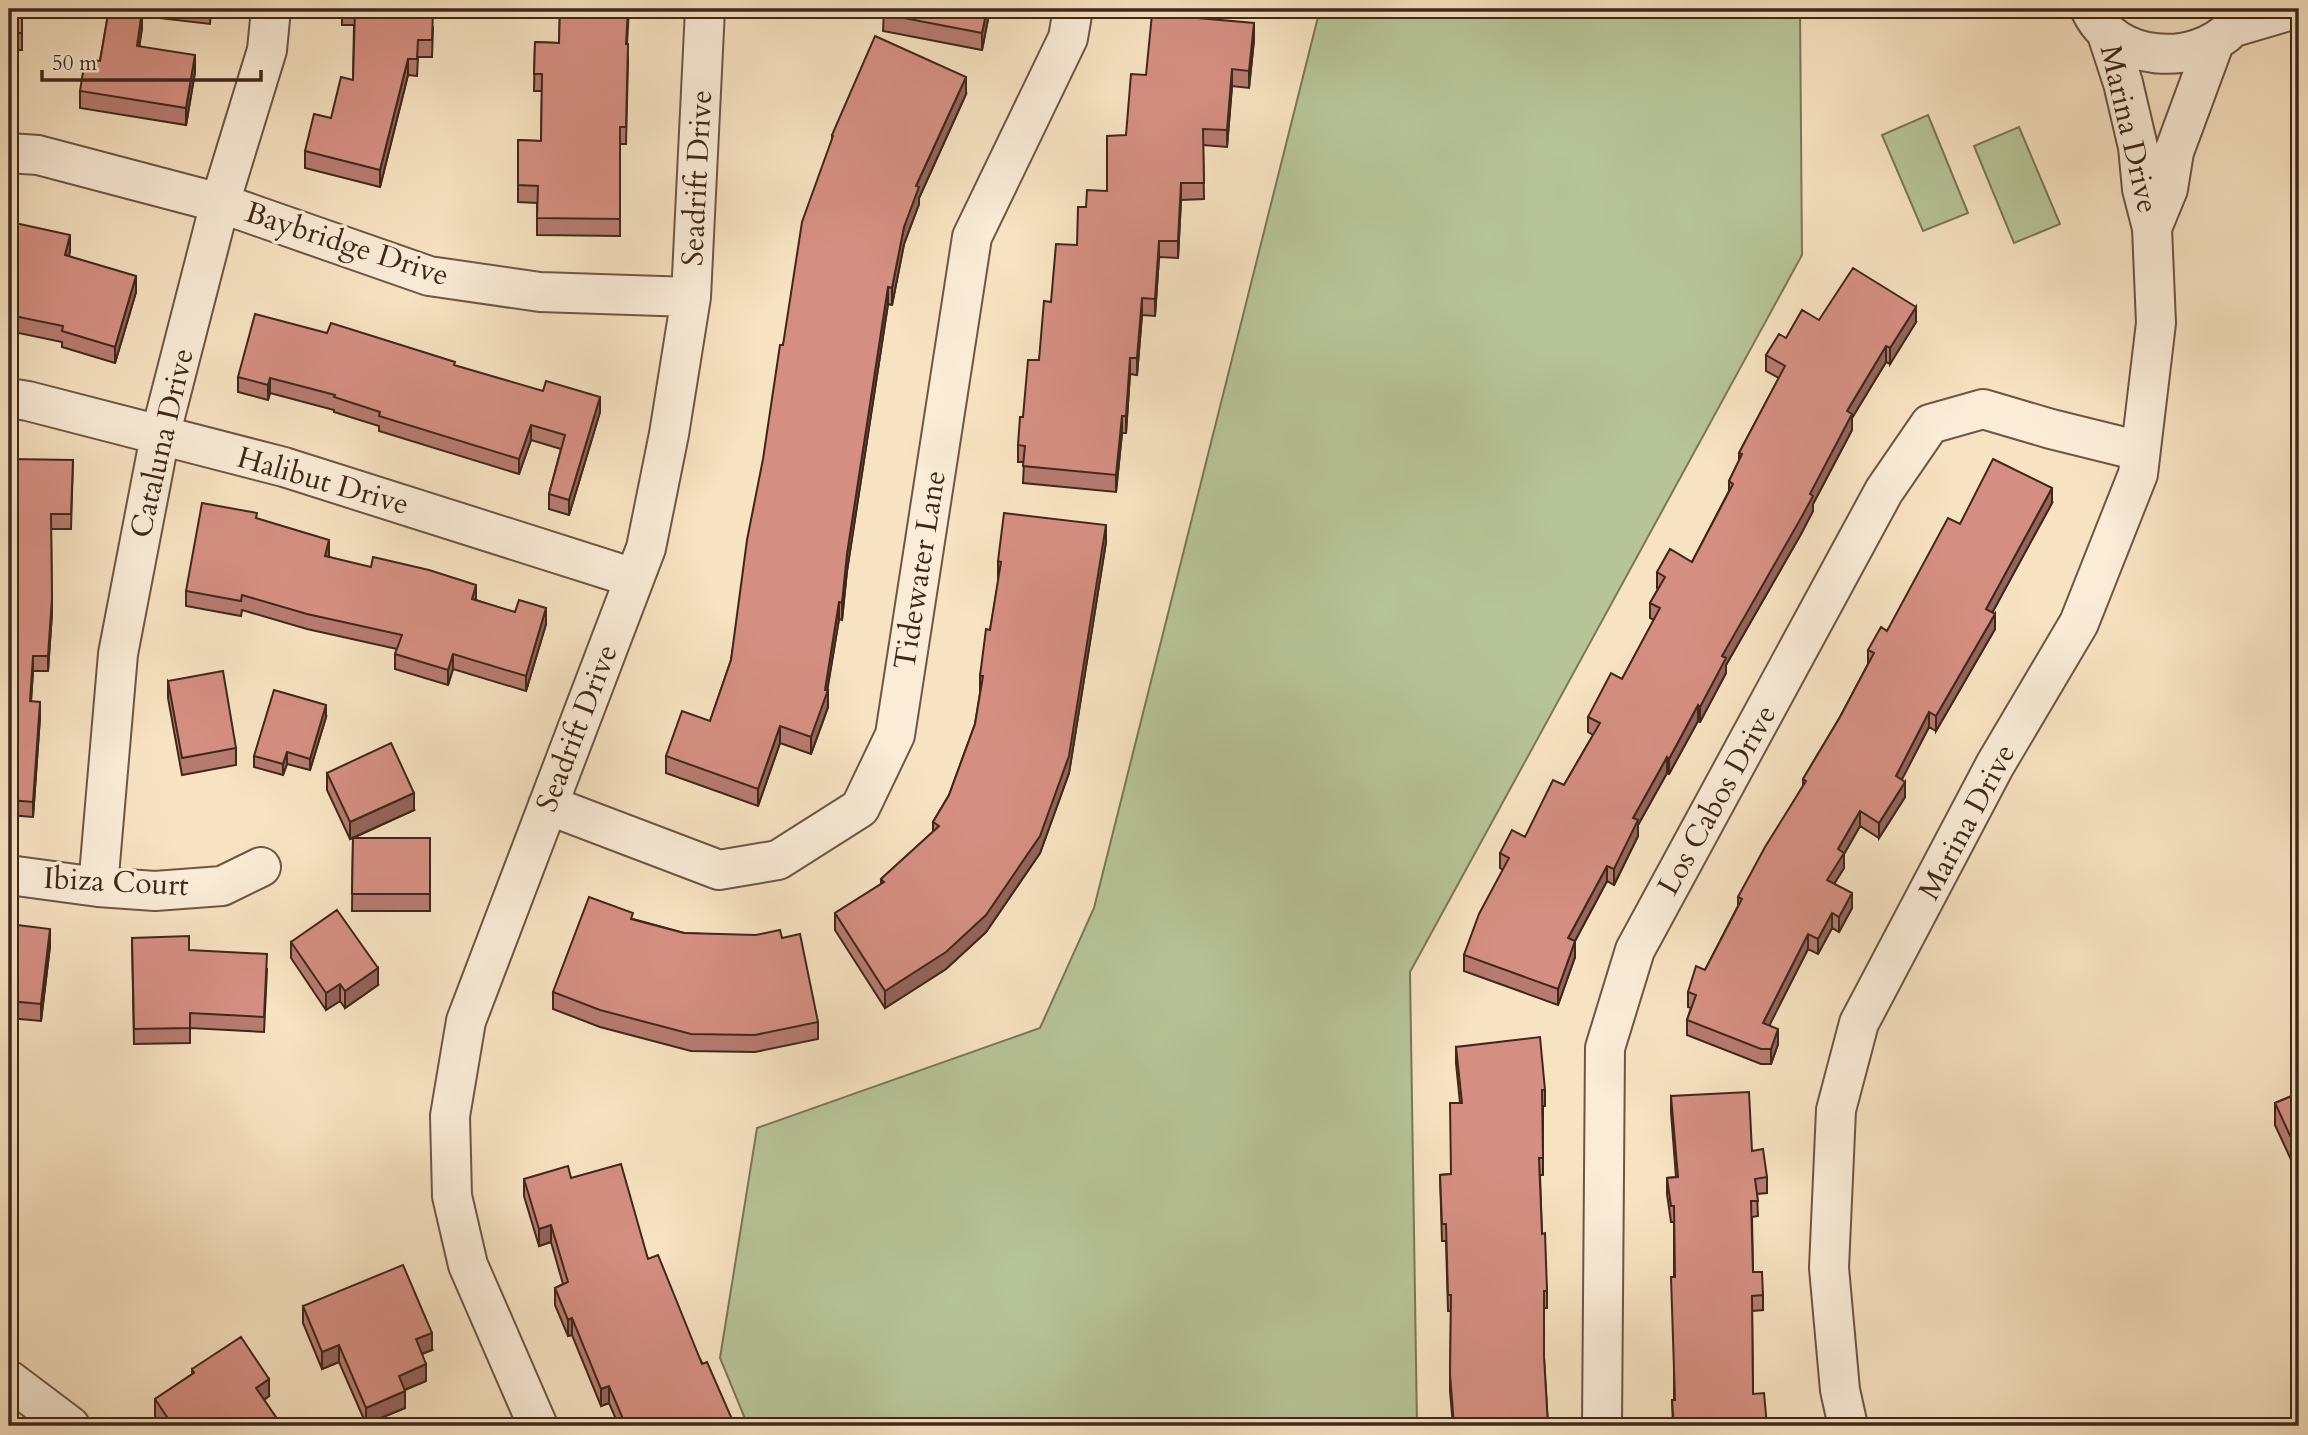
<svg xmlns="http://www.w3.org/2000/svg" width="2308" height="1435" font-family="Cardo,serif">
<rect width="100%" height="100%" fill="#f7e2c1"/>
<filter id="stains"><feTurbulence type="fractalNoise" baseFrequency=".00286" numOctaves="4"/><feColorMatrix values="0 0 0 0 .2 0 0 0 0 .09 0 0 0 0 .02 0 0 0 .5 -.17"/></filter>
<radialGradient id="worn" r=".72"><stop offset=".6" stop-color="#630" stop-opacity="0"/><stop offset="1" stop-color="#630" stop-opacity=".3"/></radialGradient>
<path fill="#b7c498" stroke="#7b7659" stroke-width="2" d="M1320,9H1800L1802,255L1410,972L1417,1426H748L720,1358L757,1128L1040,1028L1094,908Z
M1928,115L1968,213L1923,231L1882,135Z
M2019,127L2060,224L2014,243L1974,146Z"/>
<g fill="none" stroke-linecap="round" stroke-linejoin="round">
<g stroke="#6d5644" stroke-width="42">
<path id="minor" d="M2090,9C2114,62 2194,68 2233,27C2238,22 2241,15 2244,9
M2234,27L2295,9
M9,153L38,155L220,203L429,276L540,292L691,297
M2152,228L2168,189L2174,152L2215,41
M9,398L28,401L284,467L634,578
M548,805L719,870L778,860L860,808L895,735L972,237L1068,38L1073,9
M9,875L98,887L155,891L222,886L261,867
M98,887L118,654L160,436L220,203L267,50L271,9
M9,1380L70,1426
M538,1426L468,1265L452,1196L450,1116L466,1021L646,548L669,434L691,297L705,9
M1602,1426L1605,1048L1635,950L1884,491L1930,424L1983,409L2051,429L2140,451
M1848,1426L1840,1390L1829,1268L1836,1110L1859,1023L1995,765L2079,623L2138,474L2156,323L2152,228L2142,189L2138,147L2123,83L2106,31"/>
</g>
<use href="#minor" stroke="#faecd7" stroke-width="38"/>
</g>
<path fill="#b77b70" stroke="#3f281a" stroke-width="2" d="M9,9H22V50H9Z
M109,9H211L210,24L142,16V28L139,46L195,72L186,125L80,108V91L100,61Z
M342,9H418L433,27L432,57H418L417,76L408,75L380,187L305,168V151L331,118L353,80L354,25H342Z
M560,9H629L627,44L628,61L626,144H620V236L537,235V203L518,202V140L541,141L542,91H534L535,42L559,43Z
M884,9H990L982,50L883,31Z
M1254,40L1249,88L1232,86L1227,147L1203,145L1204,199L1181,200L1178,258L1159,257L1155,316L1142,315L1137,375L1130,374L1126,433H1122L1116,492L1023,483L1024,462H1018V445L1023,417L1039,360L1051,302L1077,245L1086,207L1107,191L1146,75Z
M966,94L919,198V204L904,244L892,305L888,304L847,571L842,620L839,619L827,690L828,707L811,754L780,743L758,806L666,773V756L710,721L731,660L783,345L832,140V135Z
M9,230L70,251L69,256L136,292L115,363L62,347V342L9,331Z
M1819,320L1916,322L1890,364L1886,362L1852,418V430L1813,504V511L1801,534L1726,665V673L1700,722L1698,721L1669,774L1667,773L1638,825V836L1614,885L1607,881L1575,941V957L1558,1005L1464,971V955L1503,870L1500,868V853L1525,837L1564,785L1593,735L1588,732V717L1622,679L1654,620L1650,618V603L1658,589L1657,588V572L1692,562L1729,491V481L1739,461V453L1779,378L1766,371V355L1786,338Z
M455,366L600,412L569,515L549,509V494L561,449L531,440L519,474L379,431V426L334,412V410L270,393L268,400L238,392V377Z
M73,460L71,529H51L52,613L48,671H33L31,701L40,717L33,817L9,815V468Z
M2052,503L1992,613L1995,629L1936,731L1929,727L1901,780L1905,797L1879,838L1860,826L1844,854V868L1834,884L1852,908L1839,932L1832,928L1818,954L1808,949L1769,1025L1778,1044L1771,1064H1761L1687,1035V1020L1691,1008L1688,1007V992L1705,970L1738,906V897L1803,786V779L1840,717L1868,664V650L1887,631L1960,524Z
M257,519L329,555V557L476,600L546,624L526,691L453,669L448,685L395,669V654L397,649L307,629L242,610L241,616L186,606V591Z
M1106,542L1069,773L1040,853L986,932L946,969L885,1008L835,930V913L881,884V879L933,832V822L949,795L975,724L980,693V676L990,630L999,578H998V561Z
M168,681L236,748V765L182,775L168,698Z
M326,717L310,770L287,764L283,775L254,767V756Z
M327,773L414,810L353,838H430V911H352L353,838L350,839L327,790Z
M633,919L684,933L782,938L818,1022V1039L755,1052L691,1051L600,1027L553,1009V992Z
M9,924L50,946L41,1021L9,1018Z
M132,938L267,969L264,1032L190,1028V1043L134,1044Z
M291,942L378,985L345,1008L340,1001L326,1010L291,958Z
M1456,1047L1545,1090V1106H1543V1175H1540L1542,1234L1547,1291V1308H1544V1357L1548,1426H1453L1450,1391L1451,1311H1448L1446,1241H1442L1440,1175L1451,1174L1460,1103L1456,1063Z
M2299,1075V1161L2293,1164L2275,1125V1103L2296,1094V1077Z
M1671,1096L1752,1151L1767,1177V1193L1757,1194L1758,1216L1752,1217L1753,1272L1763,1295V1310L1752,1311L1753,1394L1767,1426H1673L1672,1400H1674V1222H1671L1667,1194V1178L1676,1177L1671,1112Z
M571,1178L648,1259L735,1426H619L609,1403L601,1406L572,1335L568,1336L555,1305V1288L563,1284L551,1242L539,1246L524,1196V1179Z
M303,1306L432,1350L422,1354L426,1381L405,1390V1408L366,1424L339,1362L322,1369L303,1323Z
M192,1369L269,1396L264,1400L282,1426H162L155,1416V1399L192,1374Z"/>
<path fill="#95645b" stroke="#3f281a" stroke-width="2" d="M987,9H990L982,50V33Z
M142,11V28L137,63V46Z
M1254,23V40L1249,88V71Z
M195,55V72L186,125V108Z
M408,59V75L380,187V170Z
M1232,69V86L1227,147V130Z
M966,77V94L919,198V204L904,244L892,305V288L904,227L916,186Z
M1181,183V200L1178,258V241Z
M70,235V251L65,271V255Z
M1159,241V257L1155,316V299Z
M136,276V292L115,363V347Z
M888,287V304L847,571L842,620V603L847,554Z
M1142,298V315L1137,375V358Z
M1916,307V322L1890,364V348Z
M1886,346V362L1852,418V430L1813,504V511L1801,534L1726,665V673L1700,722V707L1722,656L1847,411Z
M1130,358V374L1126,433V416Z
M270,378V393L268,400V385Z
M600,397V412L569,515V500Z
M1122,416V433L1116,492V475Z
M531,425V440L519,474V459Z
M2052,488V503L1986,624V609Z
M1106,525V542L1069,773L1040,853L986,932L946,969L885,1008V991Z
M329,540V555L325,572V556Z
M476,585V600L472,599Z
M52,598V613L48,671V656Z
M839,602V619L827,692L828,690V707L811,754V737L825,690Z
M546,608V624L526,691V676Z
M1995,614V629L1936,731V716Z
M453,654V669L448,685V670Z
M33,656V671L30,716V701Z
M40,702V717L33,817V802Z
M326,705V717L310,770V759Z
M1698,705V721L1669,774V759Z
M1929,712V727L1896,791V776Z
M780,726V743L758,806V789Z
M287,752V764L283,775V764Z
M1667,757V773L1638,825V836L1614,885V869L1633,818Z
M1905,782V797L1879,838V823Z
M414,793V810L350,839V822Z
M1860,811V826L1844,854V868L1827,895V880L1838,849Z
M1607,866V881L1568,954V938Z
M1852,893V908L1839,932V917Z
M1832,913V928L1818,954V939Z
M50,929V946L41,1021V1004Z
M1808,934V949L1763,1038V1023Z
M1575,941V957L1558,1005V989Z
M378,968V985L345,1008V991Z
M340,984V1001L326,1010V993Z
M1778,1029V1044L1771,1064V1049Z
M2299,1139V1161L2293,1164V1142Z
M551,1225V1242L539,1246V1229Z
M572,1318V1335L568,1336V1320Z
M432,1333V1350L416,1356V1339Z
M339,1345V1362L322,1369V1352Z
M426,1364V1381L399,1392V1376Z
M269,1379V1396L256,1405V1388Z
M609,1386V1403L601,1406V1389Z
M405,1391V1408L366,1424V1408Z"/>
<path fill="#d58f82" stroke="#3f281a" stroke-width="2" d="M9,9H22V33H9Z
M109,9H129L142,11L137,46L195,55L186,108L80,91L85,59L100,61Z
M355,9L433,10L432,40H418L417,59H408L380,170L305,151L314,114L331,118L341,77L353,80Z
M560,9H628L626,44H628L626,127H620V219L537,218L538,186L518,185V140L541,141L542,74H534L535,42L559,43Z
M884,9H987L982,33L883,14Z
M1152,14L1254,23L1249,71L1232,69L1227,130L1203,129L1204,183H1181L1178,241H1159L1155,299L1142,298L1137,358H1130L1126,416H1122L1116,475L1023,466L1025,446L1018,445L1020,417H1023L1028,360H1039L1044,301L1051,302L1056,244L1077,245L1078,207H1086L1087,190L1107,191V136L1126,135L1131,74L1146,75Z
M875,36L966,77L916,186L919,187L904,227L892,288L888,287L847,554L842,603L839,602L825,690H828L811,737L780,726L758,789L666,756L682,711L710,721L731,660L747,540L763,459L780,345H783L802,222L833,136L832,135Z
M15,223L70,235L65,255L136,276L115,347L62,331L63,326L9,315V230H14Z
M1853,268L1916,307L1890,348L1886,346L1847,411L1852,414L1810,494L1813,496L1801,518L1722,656L1726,658L1700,707L1698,705L1669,759L1667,757L1633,818L1638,820L1614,869L1607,866L1568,938L1575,941L1558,989L1464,955L1479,914L1509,858L1500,853L1512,830L1525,837L1553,780L1564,785L1600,723L1588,717L1611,673L1622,679L1660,608L1650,603L1665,577L1657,572L1670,549L1692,562L1733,484L1729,481L1742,454L1739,453L1785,366L1766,355L1779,334L1786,338L1802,310L1819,320Z
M255,314L327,333L331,323L455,362L454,365L543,391L546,381L600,397L569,500L549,494L565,435L531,425L519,459L379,416L380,412L334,397L335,395L270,378L268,385L238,377Z
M11,459L73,460L71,514H51L52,598L48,656H33L30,701L40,702L33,802L9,800V468H11Z
M1993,459L2052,488L1986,609L1995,614L1936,716L1929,712L1896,776L1905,782L1879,823L1860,811L1838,849L1844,853L1827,880L1852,893L1839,917L1832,913L1818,939L1808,934L1763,1023L1778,1029L1771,1049H1761L1687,1020L1696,995L1688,992L1696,966L1705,970L1742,899L1738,897L1765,847L1806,781L1803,779L1840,717L1874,653L1868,650L1881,627L1887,631L1948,518L1960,524Z
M202,503L257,513L256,518L329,540L325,556L371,567L373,557L429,570L476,585L472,599L515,612L519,600L546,608L526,676L453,654L448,670L395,654L402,635L307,614L242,595L241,601L186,591Z
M1004,513L1106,525L1069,756L1040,836L986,915L946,952L885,991L835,913L884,882L881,879L939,826L933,822L949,795L975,724L983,676H980L986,629L990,630L1001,562L998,561Z
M223,671L236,748L182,758L168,681Z
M274,690L326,705L310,759L287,752L283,764L254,756Z
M391,743L414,793L350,822L327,773Z
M353,838H430V894H352Z
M589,897L633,913L631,919L684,933L756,935L780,930L782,938L800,934L818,1022L755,1035L691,1034L600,1010L553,992Z
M337,910L378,968L345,991L340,984L326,993L291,942Z
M9,924L50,929L41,1004L9,1001Z
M189,936V950L267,954L264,1017L190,1013V1028L134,1029L132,938Z
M1540,1037L1545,1090H1542L1543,1158H1539L1542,1234L1545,1233L1547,1291H1544V1357L1548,1425L1539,1426H1454L1450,1374L1451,1295H1448L1446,1224H1442L1440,1175L1451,1174L1450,1103H1462L1456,1047Z
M2299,1075V1084L2296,1077Z
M1749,1092L1752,1151L1763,1149L1767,1177L1755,1179L1758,1201H1751L1753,1272H1762L1763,1295L1752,1296L1753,1394L1764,1393L1767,1426H1674L1672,1400H1675L1671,1277H1675L1674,1206H1671L1667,1178L1678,1177L1671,1096Z
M2299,1093V1139L2293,1142L2275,1103Z
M621,1164L648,1259L658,1255L702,1364L707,1362L735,1426H626L609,1386L601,1389L572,1318L568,1320L555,1288L568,1282L551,1225L539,1229L524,1179L568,1166L571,1178Z
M403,1265L432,1333L416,1339L426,1364L399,1376L405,1391L366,1408L339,1345L322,1352L303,1306Z
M241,1337L269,1379L256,1388L282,1426H173L155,1399L194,1373L192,1369Z"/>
<g text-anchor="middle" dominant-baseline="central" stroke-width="7" stroke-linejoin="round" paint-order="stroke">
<g font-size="30" fill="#3f281a" stroke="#faecd7">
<text transform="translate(2129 129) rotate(77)">Marina Drive</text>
<text transform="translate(697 178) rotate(-87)">Seadrift Drive</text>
<text transform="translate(347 244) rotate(18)">Baybridge Drive</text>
<text transform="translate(162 443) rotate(-77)">Cataluna Drive</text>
<text transform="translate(323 481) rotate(16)">Halibut Drive</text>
<text transform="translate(920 570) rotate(-81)">Tidewater Lane</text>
<text transform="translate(577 728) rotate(-69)">Seadrift Drive</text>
<text transform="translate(1717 800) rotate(-61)">Los Cabos Drive</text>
<text transform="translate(1967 822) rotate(-62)">Marina Drive</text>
<text transform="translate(116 882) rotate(3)">Ibiza Court</text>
</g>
</g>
<rect width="2308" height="1435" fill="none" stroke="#f7e2c1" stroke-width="35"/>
<rect x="10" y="10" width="2287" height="1414" fill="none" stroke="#3f281a" stroke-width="3.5"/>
<rect x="18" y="18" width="2273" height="1400" fill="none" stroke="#3f281a" stroke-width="2"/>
<path d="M42 70v10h219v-10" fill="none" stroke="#3f281a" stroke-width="3.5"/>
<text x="52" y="70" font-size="21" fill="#3f281a" stroke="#faecd7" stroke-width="5" paint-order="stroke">50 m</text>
<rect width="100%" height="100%" filter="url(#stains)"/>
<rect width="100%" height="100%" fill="url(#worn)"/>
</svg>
